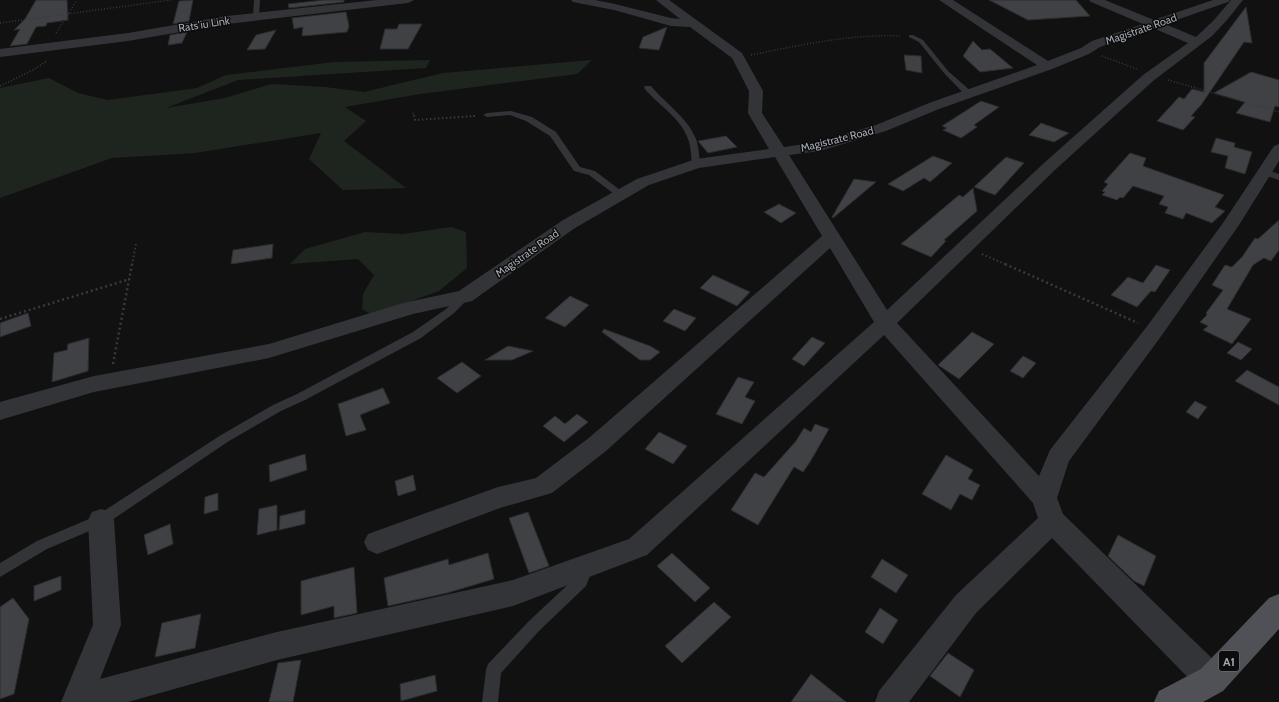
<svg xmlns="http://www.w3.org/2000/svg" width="1279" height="702" font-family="Cabin,sans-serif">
<rect width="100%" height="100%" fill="#111112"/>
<path fill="#1e251e" d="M430,60L426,68L238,80L166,108L225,98L271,84L325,87L364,92L443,73L592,60L577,74L420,94L345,107L366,121L344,141L406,188L343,190L309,159L321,133L195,153L112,158L0,198V88L49,78L78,93L108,100L197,88L226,75L334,62Z
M451,227L466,232L467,268L439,291L406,303L371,314L362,309L363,294L374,275L358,259L290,264L305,249L365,232L403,234Z"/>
<path fill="#404145" stroke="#2b2c2e" d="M36,0H67L68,20L47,23L46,26L36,27L27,44L10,46L20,29L14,30L25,19Z
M193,0L189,21L173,24L179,1Z
M324,0H344V2L289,8L288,4Z
M989,0H1076L1090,16L1028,20Z
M1246,7L1252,43L1244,42L1201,105L1191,116L1195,117L1183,130L1157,121L1179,97L1184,99L1192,89L1204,92V63Z
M346,12L349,26L347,32L302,36L303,27L294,29L292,18Z
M399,24H422L408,49H380L385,29H397Z
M667,27L659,50L639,48L643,37Z
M276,30L265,49L247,50L256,35Z
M187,32L182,43L168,45L170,35Z
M973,41L982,50L990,49L1013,68L980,72L963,56Z
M904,55L921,56L922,73L906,70Z
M1251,72L1279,80V107L1275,106L1270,122L1236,113L1245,102L1214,93Z
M981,101L999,107L974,125L977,127L961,138L943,130L947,128L942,126Z
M1041,123L1069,133L1054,142L1029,135Z
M726,136L737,147L708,153L698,141Z
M1216,138L1235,143L1234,147L1252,152L1245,174L1225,168L1228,156L1211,152Z
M1130,153L1146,158L1143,166L1224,195L1215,207L1225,211L1212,223L1186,213L1183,219L1165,213L1168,207L1159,204L1164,196L1133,186L1123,198L1120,197L1117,200L1102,195L1105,192L1102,191L1108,184L1104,182Z
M933,156L952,163L930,182L924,178L903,191L888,184Z
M1006,157L1024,163L995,195L974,187Z
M854,179L876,182L833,218L832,217Z
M973,188L977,211L944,240L946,241L931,257L901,244L959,195L963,197Z
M779,204L796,213L781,223L764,212Z
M1279,220V250L1271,261L1264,258L1253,265L1227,309L1251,319L1232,344L1203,330L1208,326L1200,322L1207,315L1206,313L1223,290L1212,285L1225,265L1232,267L1242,257L1255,238L1258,239Z
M273,244L272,258L231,264L233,250Z
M1156,265L1170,270L1155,292L1151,291L1137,307L1111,295L1128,277L1143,283Z
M713,275L750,292L737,306L700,288Z
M570,296L589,305L565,327L545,318Z
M674,309L696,318L685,331L663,321Z
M28,313L31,326L0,337V323Z
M604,329L650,346L660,352L650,360H640L602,332Z
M972,332L994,344L959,379L938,365Z
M812,337L825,343L804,366L792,359Z
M89,338L88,371L52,382L54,353L67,350L68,344Z
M1238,342L1252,349L1241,360L1227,353Z
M508,346L533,351L512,360H485Z
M1023,356L1036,363L1023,378L1010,371Z
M462,362L481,376L457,393L437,378Z
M1247,370L1279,387V405L1235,381Z
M738,377L754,382L745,397L755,401L742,424L716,414Z
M383,388L390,403L360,415L366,430L346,436L338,404Z
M1195,401L1207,407L1198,419L1186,412Z
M577,414L588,422L564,442L543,426L555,416L565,424Z
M815,424L829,429L810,462L803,472L794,467L758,525L731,510L755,473L764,477L796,441L804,428L811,432Z
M659,432L687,446L673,464L645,449Z
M305,454L307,470L270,482L269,465Z
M946,455L973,470L968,479L980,485L972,500L960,494L951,510L922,494Z
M413,475L416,490L398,496L395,481Z
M218,493V510L204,514L205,497Z
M277,505V530L257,535L259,509Z
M305,510V524L279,530L280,516Z
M528,512L549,566L529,573L509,518Z
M170,524L173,544L148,555L144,535Z
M1118,535L1156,556L1144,586L1134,581L1108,556Z
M488,553L494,579L447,593L388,606L384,578L448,559L449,565Z
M672,553L710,588L695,602L657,566Z
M882,559L908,575L896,593L871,577Z
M354,567L357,613L334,618V606L301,615V581Z
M61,576V590L34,601V586Z
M13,598L29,619L14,694L0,699V607Z
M714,602L731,617L682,663L665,646Z
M880,608L898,620L883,644L865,632Z
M201,614L195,648L155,657L162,623Z
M948,653L974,670L960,697L930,676Z
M301,660L293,702H269L278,663Z
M811,674L846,702H791Z
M435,675L437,691L401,701L400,684Z"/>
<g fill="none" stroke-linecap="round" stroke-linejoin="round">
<path stroke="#393a3e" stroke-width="1.5" stroke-dasharray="1 2" stroke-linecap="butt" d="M0,23L171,0
M56,33L77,0
M751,55C801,45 849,34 900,36
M1102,56L1137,69
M1168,80L1279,112
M0,86L33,70L47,61
M413,113L414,116
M473,116H475"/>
<path stroke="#393a3e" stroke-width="2" stroke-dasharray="1.5 2.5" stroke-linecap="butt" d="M414,115L415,120L475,116
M982,254L1007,265
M132,265L136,244"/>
<path stroke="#393a3e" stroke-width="2.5" stroke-dasharray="2 3" stroke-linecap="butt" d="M1005,264L1138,323
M0,319L130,279
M113,364L132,264"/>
<path fill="#333437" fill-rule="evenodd" d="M254,0H260L259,17L256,19L253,17Z
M909,35H913L923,40L948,71L973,93V97H967L944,73L919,42L909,37Z
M645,86H651C665,103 688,118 696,139C699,147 699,156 700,164L699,166H693L692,164C691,156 691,147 688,139C681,118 658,105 644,88Z
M511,111L532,117L556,132L580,167L595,171L624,193L625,195L624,197H618L589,175L574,171L550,136L526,121L510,115L487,117L483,115L487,113Z
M1264,169L1279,174V180L1261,174L1260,172L1261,170Z
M465,293L470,296L469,298L454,313L421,338L305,400L281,411L229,441L106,524L47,549L0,577V563L37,541L96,516L221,435L273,405L297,394L413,332L446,309L461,294Z
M587,560L592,561L594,566L586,586L539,631L501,673L498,702H482L486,670L488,664L529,621L576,577L582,561Z"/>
<path fill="#333437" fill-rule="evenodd" d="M377,0H414L408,3L227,24L128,41L0,57V49L128,33L227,16Z
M571,0H595L615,4L671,18L680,19L656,0H669L742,53L763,91L762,113L784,147L818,142L876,125L929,103L1037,65L939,0H953L1048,61L1081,48L1092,41L1143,24L1091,2L1089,0H1105L1154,20L1213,0H1230L1228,2L1165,24L1196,37L1214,20L1231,0H1243L1227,20L1212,36L1153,81L1056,169L897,323L1039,476L1050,450L1148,325L1223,223L1274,146L1279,144V161L1239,225L1162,335L1069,461L1057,498L1063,514L1223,669L1227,680L1223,691L1212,695L1201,691L1052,538L976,613L909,702H875L879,691L956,595L1038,518L1033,503L884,335L647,555L513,606L277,660L128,702H61L93,625L88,520L92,512L101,509L110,512L114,520L121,625L100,679L277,632L513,580L629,539L874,322L830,248L606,451L552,493L500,508L377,554L368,550L364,542L368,534L498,487L536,478L590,437L822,236L775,157L699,168L649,185L575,228L472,301L413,314L269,358L94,392L0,420V402L94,376L269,344L403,303L459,291L563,220L637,179L696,159L769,149L748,113L749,91L732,58L690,27L671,26L614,10L573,2ZM1153,28L1188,43L1143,75L1044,163L887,310L789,155L820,151L886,131L939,109L1052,69L1089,54L1100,47Z"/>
<path fill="#4f5156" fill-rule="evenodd" d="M1279,594V629L1223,691L1203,702H1154L1159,691L1201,669L1269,598Z"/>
</g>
<g text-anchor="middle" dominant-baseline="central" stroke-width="3" stroke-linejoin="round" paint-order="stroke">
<g font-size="11" fill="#a4a9b1" stroke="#0c0c0d">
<text transform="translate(204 24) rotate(-9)">Rats'iu Link</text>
<text transform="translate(1141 29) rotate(-19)">Magistrate Road</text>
<text transform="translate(837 139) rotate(-14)">Magistrate Road</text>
<text transform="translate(527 253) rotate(-35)">Magistrate Road</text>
</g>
<rect fill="#0c0c0d" stroke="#767a80" stroke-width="1" x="1219" y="651" width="20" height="20" rx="3"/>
<g font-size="12" font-weight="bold" fill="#a4a9b1">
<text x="1229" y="661">A1</text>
</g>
</g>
</svg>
